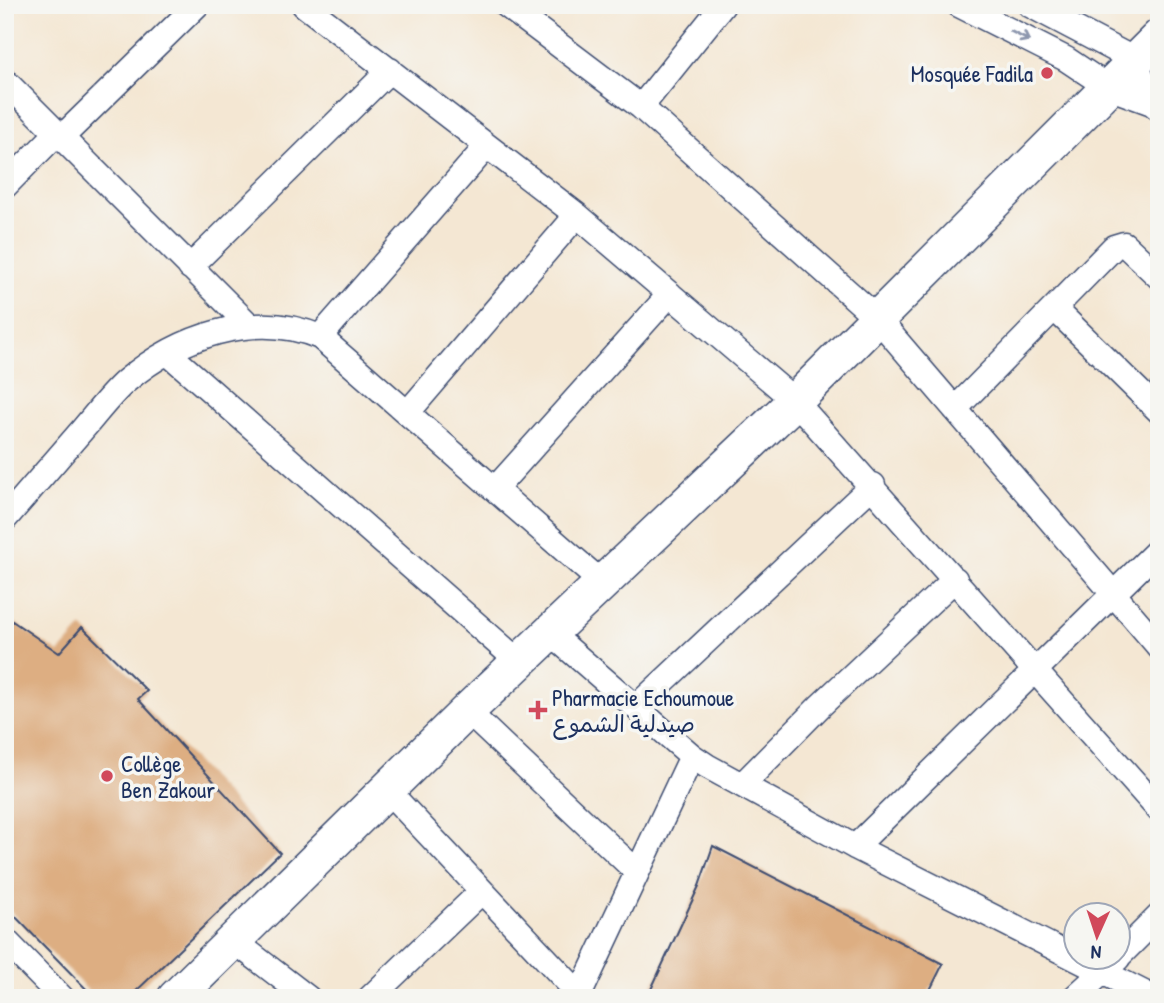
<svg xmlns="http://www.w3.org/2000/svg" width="1164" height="1003" font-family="'Patrick Hand','Playpen Sans Arabic',sans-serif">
<rect width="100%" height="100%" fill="#f6f6f2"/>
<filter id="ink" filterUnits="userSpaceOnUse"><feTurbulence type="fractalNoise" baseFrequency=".0143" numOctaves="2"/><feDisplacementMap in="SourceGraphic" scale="14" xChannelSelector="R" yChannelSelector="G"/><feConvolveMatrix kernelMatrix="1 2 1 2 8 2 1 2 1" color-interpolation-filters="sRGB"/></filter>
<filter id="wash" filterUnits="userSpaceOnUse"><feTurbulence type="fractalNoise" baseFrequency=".00686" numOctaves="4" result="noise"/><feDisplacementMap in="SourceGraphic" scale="28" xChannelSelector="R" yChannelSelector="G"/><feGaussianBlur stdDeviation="1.57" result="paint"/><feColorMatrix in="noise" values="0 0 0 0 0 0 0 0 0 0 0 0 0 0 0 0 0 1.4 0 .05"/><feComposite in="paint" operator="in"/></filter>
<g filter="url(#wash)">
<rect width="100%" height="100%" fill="#f4e7d3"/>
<g id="blocks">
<path fill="#ddae82" d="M5,616L59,653L82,627L147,691L138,699L280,853L129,998H95L5,906Z
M713,846L943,964L926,998H647L699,886Z"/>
</g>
</g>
<g filter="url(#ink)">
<use href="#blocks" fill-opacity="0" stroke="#3c4b70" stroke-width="2"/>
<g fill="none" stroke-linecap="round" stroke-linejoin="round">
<g stroke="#3c4b70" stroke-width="27">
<path id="street" d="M304,5L577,215L795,401L1159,810
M506,5L641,107L877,318L1159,647
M959,5L1066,59L1108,87L1152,103
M1030,5L1135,60L1152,103L1158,108
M5,81L248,324
M641,107L723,5
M61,138L197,5
M5,186L57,133
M190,267L390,70
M1055,309L1159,411
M320,337L487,146
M169,354L518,661
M955,409L1114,247L1124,244L1159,277
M409,411L577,215
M495,489L670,294
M5,519C31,489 57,459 83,429C97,413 110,395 126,381C178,337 255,309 320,337L601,582
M549,632L692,756L707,766L855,847L1154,998
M636,707L873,485
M467,711L637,872
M743,784L821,705L955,579
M387,790L579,994
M855,847L1159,549
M5,940L62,998
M234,941L308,998
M1118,957L1159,916
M370,998L482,891
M578,998L692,756
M1074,998L1118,958"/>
</g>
<g stroke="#3c4b70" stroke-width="38">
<path id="secondary" d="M175,998L467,711L795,401L1159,37"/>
</g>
<use href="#street" stroke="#fff" stroke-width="24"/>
<use href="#secondary" stroke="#fff" stroke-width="35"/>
</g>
<defs><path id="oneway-shaft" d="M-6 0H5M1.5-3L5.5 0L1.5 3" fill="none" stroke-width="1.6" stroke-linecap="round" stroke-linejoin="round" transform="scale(1.75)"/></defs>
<use stroke="#8d97ae" href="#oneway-shaft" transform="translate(1020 36) rotate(27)"/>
</g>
<g fill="#d1495b" stroke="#f6f6f2" stroke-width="2.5">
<circle cx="1047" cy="73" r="7"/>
<path d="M534.5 699.5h7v7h7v7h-7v7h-7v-7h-7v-7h7z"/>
<circle cx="107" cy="776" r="7"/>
</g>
<g text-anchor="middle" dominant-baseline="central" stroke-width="7" stroke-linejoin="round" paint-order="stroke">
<g font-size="23" fill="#1b2f5e" stroke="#f6f6f2" text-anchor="start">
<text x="1033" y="73" text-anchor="end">Mosquée Fadila</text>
<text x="552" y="697">Pharmacie Echoumoue<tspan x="552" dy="26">صيدلية الشموع</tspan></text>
<text x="121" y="763">Collège<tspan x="121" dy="26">Ben Zakour</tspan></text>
</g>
</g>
<rect width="1164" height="1003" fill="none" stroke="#f6f6f2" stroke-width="28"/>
<g transform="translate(1097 936) rotate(183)"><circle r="33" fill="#f6f6f2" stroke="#9ea6b7" stroke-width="2"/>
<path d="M0-5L12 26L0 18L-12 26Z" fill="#d1495b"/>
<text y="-10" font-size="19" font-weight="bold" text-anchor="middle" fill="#1b2f5e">N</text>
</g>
</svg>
